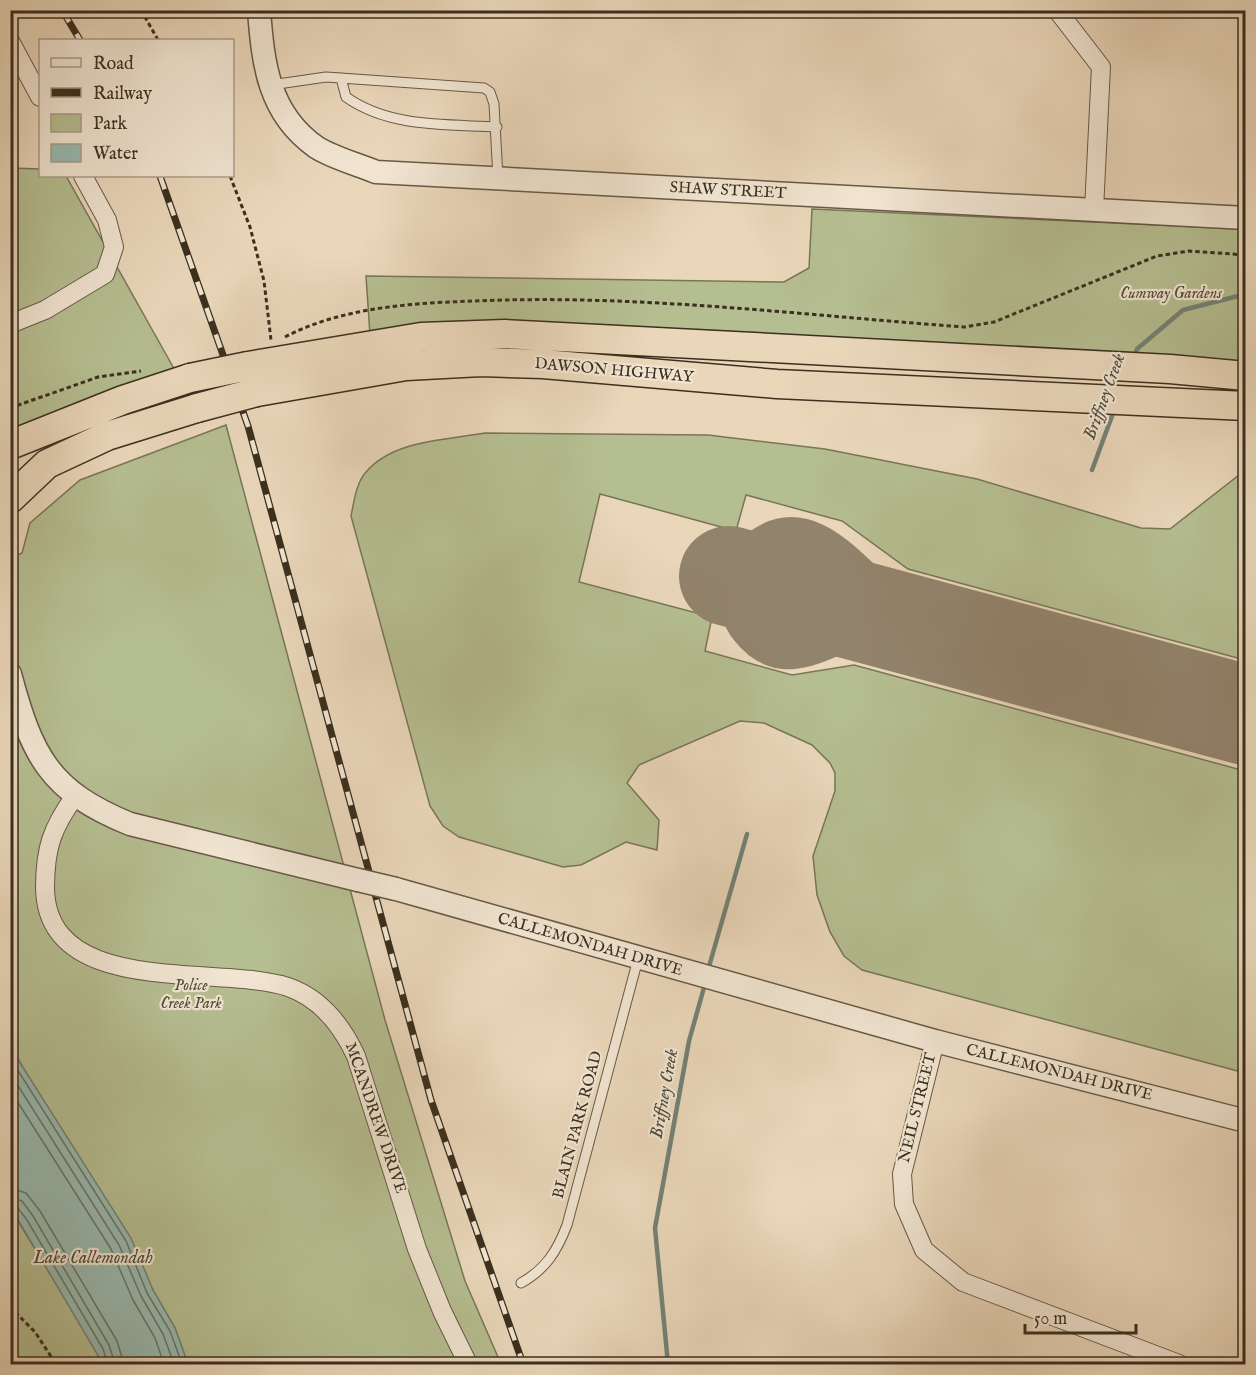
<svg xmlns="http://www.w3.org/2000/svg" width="1256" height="1375" font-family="'IM FELL English',serif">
<rect width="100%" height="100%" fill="#ead7ba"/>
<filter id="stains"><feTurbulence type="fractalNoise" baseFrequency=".00333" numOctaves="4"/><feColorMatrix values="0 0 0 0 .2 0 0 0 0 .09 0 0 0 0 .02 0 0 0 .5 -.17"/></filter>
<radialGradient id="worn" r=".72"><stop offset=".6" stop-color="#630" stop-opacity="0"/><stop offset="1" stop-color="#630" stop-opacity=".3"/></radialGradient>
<path fill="#b5be91" stroke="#787658" stroke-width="1.5" d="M10,168L40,169V176H66L177,374L10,437Z
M812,209L1245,229V366L370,335L366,276L784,282L809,268Z
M226,425L385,1020L465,1281L501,1364H188L175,1328L11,1047V558L22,553L30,523L80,480Z
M485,433L708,435L825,449L977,479L1141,528L1170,529L1239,475H1245V660L908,569L842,521L746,495L736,531L600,494L579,582L712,617L705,651L792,675L854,665L1245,771V1073L862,970L844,956L830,932L817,895L813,856L835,791V773L830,763L812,745L764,723L740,721L639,765L627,783L659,820L657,850L626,842L581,865L563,867L459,837L443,826L430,806L351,516C354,502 356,483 366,472C393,440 446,440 485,433Z
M10,1208L98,1352L103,1364H11Z"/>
<path fill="#98bab0" stroke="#738276" stroke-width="1.5" d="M10,1047L131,1238L153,1290L175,1328L188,1364H103L11,1208Z"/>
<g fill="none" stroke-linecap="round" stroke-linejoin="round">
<path stroke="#6a7468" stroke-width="1.5" d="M10,1058L126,1241L147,1293L170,1331L182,1364
M10,1073L119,1245L141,1296L163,1334L174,1364
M10,1090L111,1249L133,1300L155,1338L164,1364
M10,1188L26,1193L40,1211L117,1341L124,1364
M10,1197L22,1201L33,1216L109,1345L115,1364
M10,1205L17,1207L27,1220L103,1349L108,1364"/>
<path stroke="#738276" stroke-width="4.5" d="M1134,358L1137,349L1183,310L1246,294
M1092,470L1115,408
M708,970L747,834
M668,1364L655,1228L689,1041L705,984"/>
<path stroke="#92836c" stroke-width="40" d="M909,624C894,610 878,595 863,581C835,555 801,519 761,548C749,557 741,570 738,586C736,601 741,617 750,628C791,680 839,620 885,621C914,622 957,638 987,645"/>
<path stroke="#92836c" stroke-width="100" d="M729,576L1246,715"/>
<g stroke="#675946" stroke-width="11">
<path id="service" d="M341,78L346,97C390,128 446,124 497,127
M271,85L326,77L484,88L490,92L494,104L498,179
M521,1283C546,1269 557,1251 567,1225L638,959"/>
</g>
<g stroke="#675946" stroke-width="20">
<path id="minor" d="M1057,10L1101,67L1094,210
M10,41L40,97
M10,324L45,310L105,274L114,247L107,220L83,176
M75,796C52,828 45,848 45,888C47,999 219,964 288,987C320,998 342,1026 356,1056L417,1249L442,1311L468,1364
M935,1041L902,1174L904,1204L924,1250L963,1282L1179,1364"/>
</g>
<g stroke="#675946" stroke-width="25">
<path id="tertiary" d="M259,10C263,63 268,113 316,147C333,158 357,164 376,172L1246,218
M10,674C32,756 49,791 130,824L358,880
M396,889L935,1041L1246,1121"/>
</g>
<g stroke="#3b2f1f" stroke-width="31">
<path id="trunk" d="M248,366L421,337L505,334L1170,369L1246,376
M257,392L406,366L481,362L543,364L777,384L1246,406
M10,445L123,400L190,378
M10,499L47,464L107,436L197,408"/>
</g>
<path stroke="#3b2f1f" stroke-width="3" stroke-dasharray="4.5 3" stroke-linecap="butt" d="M141,10L158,40
M230,176L250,227L264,281L271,340
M285,337C342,307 413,303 475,301C638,294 801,315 964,327L994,322L1157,256L1189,251L1246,255
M10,408L98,377L141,371
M10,1307L35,1332L56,1364"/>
<use href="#service" stroke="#f1e5d2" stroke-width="9"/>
<use href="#minor" stroke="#f1e5d2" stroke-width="18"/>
<use href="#tertiary" stroke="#f1e5d2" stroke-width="22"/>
<use href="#trunk" stroke="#ead7ba" stroke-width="28"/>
<g stroke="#3b2f1f" stroke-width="7">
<path id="rail" d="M62,10L80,40
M160,176L248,426L431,1100L523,1364"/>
</g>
<use href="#rail" stroke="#f1e5d2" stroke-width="4.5" stroke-dasharray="14" stroke-linecap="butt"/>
<g stroke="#675946" stroke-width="25" stroke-linecap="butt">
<path id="tertiary-bridge" d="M358,880L396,889"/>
</g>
<g stroke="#3b2f1f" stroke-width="31" stroke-linecap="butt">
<path id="trunk-bridge" d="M190,378L248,366
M197,408L257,392"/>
</g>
<use href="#tertiary-bridge" stroke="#f1e5d2" stroke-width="22"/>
<use href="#trunk-bridge" stroke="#ead7ba" stroke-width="28"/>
</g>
<g text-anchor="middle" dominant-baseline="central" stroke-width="4.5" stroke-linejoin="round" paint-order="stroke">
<g font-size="16" fill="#3b2f1f" stroke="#f1e5d2">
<text transform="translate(728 191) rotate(3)">SHAW STREET</text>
<text transform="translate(614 371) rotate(5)">DAWSON HIGHWAY</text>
<text transform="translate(590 945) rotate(16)">CALLEMONDAH DRIVE</text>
<text transform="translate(1059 1073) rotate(14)">CALLEMONDAH DRIVE</text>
<text transform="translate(918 1108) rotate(-76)">NEIL STREET</text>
<text transform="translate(375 1118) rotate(71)">MCANDREW DRIVE</text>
<text transform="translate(578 1125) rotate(-75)">BLAIN PARK ROAD</text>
</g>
<g font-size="16" font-style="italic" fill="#534c36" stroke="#f1e5d2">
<text x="1171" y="294">Cumway Gardens</text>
<text x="191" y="986">Police<tspan x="191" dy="18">Creek Park</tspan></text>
</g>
<g font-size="18" font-style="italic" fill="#4e4b3c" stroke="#f1e5d2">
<text transform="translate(1105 397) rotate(-70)">Briffney Creek</text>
<text transform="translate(665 1094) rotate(-80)">Briffney Creek</text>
<text x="93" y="1258">Lake Callemondah</text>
</g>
</g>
<rect width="1256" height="1375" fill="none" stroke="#ead7ba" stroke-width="36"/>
<rect x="12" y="12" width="1232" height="1351" fill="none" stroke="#3b2f1f" stroke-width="3"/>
<rect x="18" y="18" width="1220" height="1339" fill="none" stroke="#3b2f1f" stroke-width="1.5"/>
<rect x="39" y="39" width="195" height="138" fill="#f1e5d2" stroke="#a89c8a" stroke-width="1.5"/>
<rect x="51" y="58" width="30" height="9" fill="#f1e5d2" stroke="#a89c8a" stroke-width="1.5"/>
<text x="93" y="69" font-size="18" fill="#3b2f1f">Road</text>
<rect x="51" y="88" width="30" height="9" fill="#3b2f1f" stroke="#a89c8a" stroke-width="1.5"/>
<text x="93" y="99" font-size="18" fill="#3b2f1f">Railway</text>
<rect x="51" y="114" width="30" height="18" fill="#b5be91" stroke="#a89c8a" stroke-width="1.5"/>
<text x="93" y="129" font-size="18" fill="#3b2f1f">Park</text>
<rect x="51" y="144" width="30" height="18" fill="#98bab0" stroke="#a89c8a" stroke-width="1.5"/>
<text x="93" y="159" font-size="18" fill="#3b2f1f">Water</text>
<path d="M1025 1324v9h111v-9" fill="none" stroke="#3b2f1f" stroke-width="3"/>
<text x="1034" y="1324" font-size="18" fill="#3b2f1f" stroke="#f1e5d2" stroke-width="4.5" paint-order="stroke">50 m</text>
<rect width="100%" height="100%" filter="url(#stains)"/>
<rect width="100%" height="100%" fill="url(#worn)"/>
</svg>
